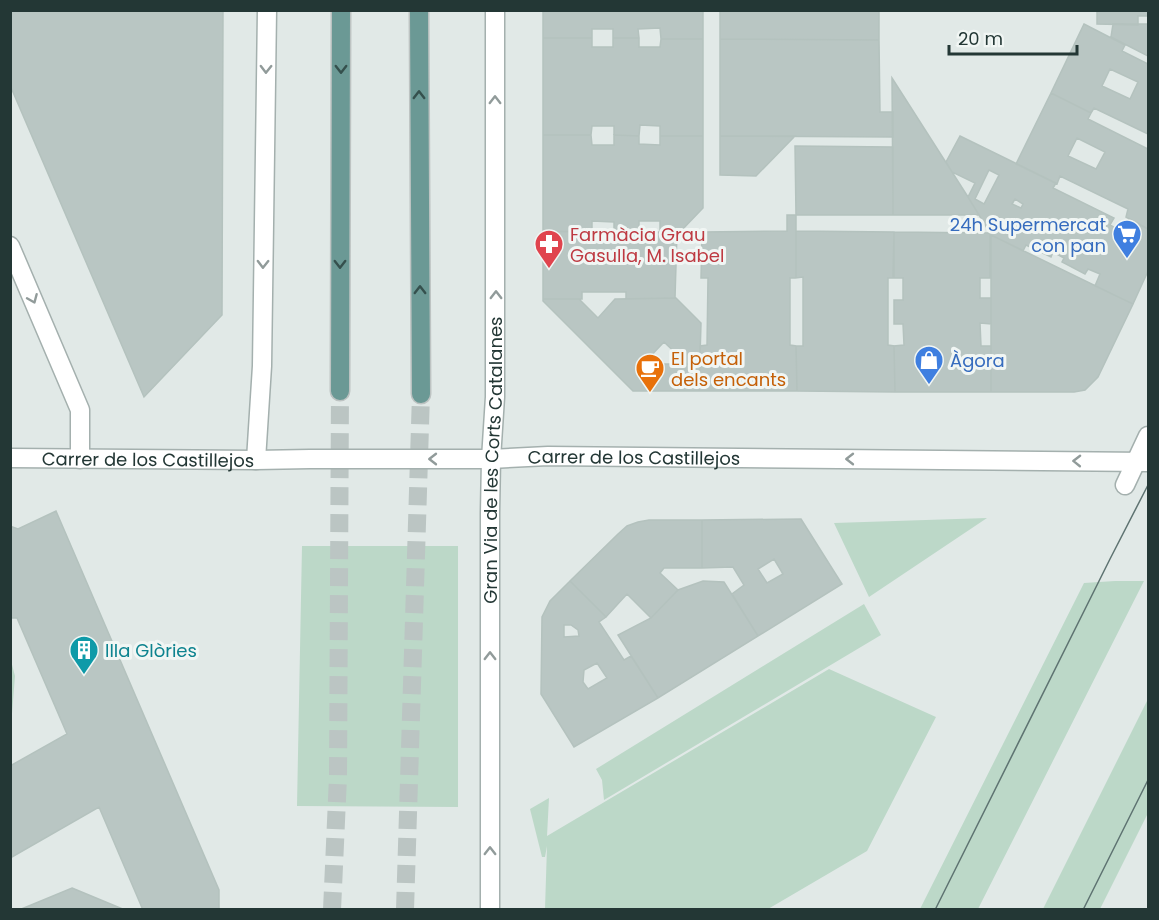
<svg xmlns="http://www.w3.org/2000/svg" width="1159" height="920" font-family="Poppins,sans-serif">
<rect width="100%" height="100%" fill="#e1e9e7"/>
<path fill="#bcd8c8" d="M987,518L869,597L834,523Z
M302,546H458V807L297,806Z
M1115,581H1144L978,909H920L1084,583Z
M864,604L881,635L604,800L602,780L596,769Z
M10,657L15,676L11,726H10Z
M829,669L936,717L867,851L768,909H545L547,846L545,857H542L530,809L549,798L547,836Z
M1148,699V813L1100,909H1043Z"/>
<path fill="#b9c6c3" stroke="#b4c2be" stroke-width="1.5" fill-rule="evenodd" d="M10,10H223L222,315L144,397L10,85Z
M543,10H703V39H661L660,28L638,29L639,38H613V29H592V38H543Z
M720,10H879V40L720,39Z
M1097,10H1148V16H1138V25L1097,24Z
M1084,24L1125,45L1122,51L1148,64V134L1094,108L1091,113L1051,93ZM1110,69L1138,82L1130,99L1102,86Z
M1113,24H1148V56L1111,37Z
M543,38H592V47H613V38H639V47H660L661,39H703V136H660V126L640,125L639,136L614,135V126H592L591,135H543Z
M720,39L879,40L880,112H893V137L720,136Z
M892,78L968,197L979,215H893Z
M1051,93L1091,113L1088,119L1148,149V229L1126,217L1128,209L1060,176L1057,184L1016,164ZM1077,138L1105,152L1096,169L1068,156Z
M543,135H591L592,145H614V135L639,136V144L660,145V136H703V208L680,232H660V221H639V232L614,231V222L592,221V232L543,231Z
M720,136H795L756,176L720,175Z
M960,136L1056,183L1053,188L1114,218L1110,225L1122,232L1129,219L1148,229V271L1133,304L1095,286L1100,274L1088,269L1085,274L1062,262L1064,258L1053,252L1051,257L1026,245L1023,251L991,235L968,197L975,183L952,172L946,162ZM989,170L999,175L984,204L975,199ZM1015,199L1023,204L1021,208L1012,204Z
M795,146L893,147V215H796Z
M787,215H796V278H790V345L796,346L797,391H699L700,346L707,345L708,278H701L702,232L787,231Z
M543,231L581,232V240H627L626,232H677L675,298L626,299V292H582V299H543Z
M796,231L894,232V278H888V345L894,346L895,392L797,391L796,346H803V277L796,278Z
M894,232L990,233V278H980V298H991V324L980,323L981,346H991V392H895L894,346L904,345L903,324H894V300H903V278H894L893,276Z
M991,235L1133,304L1098,377L1085,390L1074,392H991Z
M676,298L701,323L699,391H633L543,301V299H579L598,318L615,299ZM664,342L687,364H643Z
M56,511L219,890V910H143L99,807L12,857H10V766L67,734L17,618H10V526L18,529Z
M801,519L842,584L758,636L732,594L744,585L733,567L702,568V520ZM774,559L783,574L767,583L758,569Z
M702,520V568H664L660,573L678,590L651,618L627,594L606,617L570,581L618,534L627,526L638,522L649,520Z
M570,581L606,617L599,622L624,660L631,656L658,698L574,747L541,694L542,617L550,601ZM564,625H571L578,630L579,636L564,637ZM597,663L607,678L588,689L583,682L584,670Z
M703,581L724,582L758,636L658,698L618,635L651,618L678,590Z
M72,888L125,910H19Z"/>
<g fill="none" stroke-linecap="round" stroke-linejoin="round">
<path stroke="#bbc5c3" stroke-width="18" stroke-dasharray="18 9" stroke-linecap="butt" d="M332,910L338,777L340,391
M405,910L421,394"/>
<g stroke="#a4b0ae" stroke-width="21">
<g id="minor">
<path d="M10,246L80,410V459"/>
<path id="s1" d="M10,458L256,460L310,459H491L548,456L1148,462"/>
<path d="M256,460L262,366L267,10"/>
<path d="M1125,485L1148,436"/>
<path id="s2" d="M490,910V513L491,459L495,397V10"/>
</g>
</g>
<g stroke="#bdc3c2" stroke-width="21">
<path id="major" d="M419,10L421,394
M340,391L341,10"/>
</g>
<use href="#minor" stroke="#fff" stroke-width="18"/>
<use href="#major" stroke="#6b9995" stroke-width="18"/>
<path stroke="#5e7371" stroke-width="1.5" d="M935,910L1110,559L1148,485
M1083,910L1148,780"/>
</g>
<defs><path id="oneway-chevron" d="M-2-3.5L2.5 0L-2 3.5" fill="none" stroke-width="1.6" stroke-linecap="round" stroke-linejoin="round" transform="scale(1.5)"/></defs>
<g stroke="#919b9a">
<use href="#oneway-chevron" transform="translate(266 69) rotate(91)"/>
<use href="#oneway-chevron" transform="translate(495 100) rotate(-90)"/>
<use href="#oneway-chevron" transform="translate(263 264) rotate(91)"/>
<use href="#oneway-chevron" transform="translate(496 295) rotate(-90)"/>
<use href="#oneway-chevron" transform="translate(33 299) rotate(67)"/>
<use href="#oneway-chevron" transform="translate(433 459) rotate(180)"/>
<use href="#oneway-chevron" transform="translate(850 459) rotate(-180)"/>
<use href="#oneway-chevron" transform="translate(1077 461) rotate(-179)"/>
<use href="#oneway-chevron" transform="translate(490 656) rotate(-90)"/>
<use href="#oneway-chevron" transform="translate(490 851) rotate(-90)"/>
</g>
<g stroke="#35504d">
<use href="#oneway-chevron" transform="translate(341 69) rotate(90)"/>
<use href="#oneway-chevron" transform="translate(419 95) rotate(-90)"/>
<use href="#oneway-chevron" transform="translate(340 264) rotate(90)"/>
<use href="#oneway-chevron" transform="translate(420 290) rotate(-90)"/>
</g>
<defs>
<g id="supermarket-pin" transform="scale(1.5)"><path d="M0 17L-7.5 6A9.5 9.5 0 1 1 7.5 6Z" fill="#3f7fe0" stroke="#f1f6f4"/><path d="M-6-5.5h2.5l.6 2H6L4.5 2H-2.5L-4.4-4H-6ZM-1.5 3.2a1.3 1.3 0 1 0 .1 0ZM3 3.2a1.3 1.3 0 1 0 .1 0Z" fill="#fff"/></g>
<g id="pharmacy-pin" transform="scale(1.5)"><path d="M0 17L-7.5 6A9.5 9.5 0 1 1 7.5 6Z" fill="#e0444e" stroke="#f1f6f4"/><path d="M-2-6h4v4h4v4h-4v4h-4v-4h-4v-4h4Z" fill="#fff"/></g>
<g id="shop-pin" transform="scale(1.5)"><path d="M0 17L-7.5 6A9.5 9.5 0 1 1 7.5 6Z" fill="#3f7fe0" stroke="#f1f6f4"/><path d="M-5-2.5h2.3a2.7 3.5 0 0 1 5.4 0H5L5.5 6h-11ZM-1.5-2.5h3a1.5 2.3 0 0 0-3 0Z" fill="#fff"/></g>
<g id="cafe-pin" transform="scale(1.5)"><path d="M0 17L-7.5 6A9.5 9.5 0 1 1 7.5 6Z" fill="#e8710a" stroke="#f1f6f4"/><path d="M-5.5-4.5H6V0H3Q3 3.5 0 3.5H-2.5Q-5.5 3.5-5.5 0ZM3-3.2v2h1.7v-2ZM-6 4.5H4V6H-6Z" fill="#fff"/></g>
<g id="building-pin" transform="scale(1.5)"><path d="M0 17L-7.5 6A9.5 9.5 0 1 1 7.5 6Z" fill="#0f9aa8" stroke="#f1f6f4"/><path d="M-4-6H4V6H1V3H-1V6H-4ZM-2.5-4.3h1.7v1.8h-1.7ZM.8-4.3h1.7v1.8H.8ZM-2.5-1h1.7V.8h-1.7ZM.8-1h1.7V.8H.8Z" fill="#fff"/></g>
</defs>
<g fill-rule="evenodd">
<use href="#supermarket-pin" x="1127" y="234"/>
<use href="#pharmacy-pin" x="549" y="244"/>
<use href="#shop-pin" x="929" y="360"/>
<use href="#cafe-pin" x="650" y="368"/>
<use href="#building-pin" x="84" y="650"/>
</g>
<g text-anchor="middle" dominant-baseline="central" stroke-width="6" stroke-linejoin="round" paint-order="stroke">
<g font-size="18" fill="#366cbe" stroke="#f1f6f4" text-anchor="end">
<text x="1106" y="224">24h Supermercat<tspan x="1106" dy="21">con pan</tspan></text>
<text x="950" y="360" text-anchor="start">Àgora</text>
</g>
<g font-size="18" fill="#be3a42" stroke="#f1f6f4" text-anchor="start">
<text x="570" y="234">Farmàcia Grau<tspan x="570" dy="21">Gasulla, M. Isabel</tspan></text>
</g>
<g font-size="18" fill="#c56008" stroke="#f1f6f4" text-anchor="start">
<text x="671" y="358">El portal<tspan x="671" dy="21">dels encants</tspan></text>
</g>
<g font-size="18" fill="#233735" stroke="#f1f6f4">
<text stroke="none"><textPath href="#s1" startOffset="624">Carrer de los Castillejos</textPath></text>
<text stroke="none"><textPath href="#s1" startOffset="138">Carrer de los Castillejos</textPath></text>
<text stroke="none"><textPath href="#s2" startOffset="450">Gran Via de les Corts Catalanes</textPath></text>
</g>
<g font-size="18" fill="#0d838f" stroke="#f1f6f4" text-anchor="start">
<text x="105" y="650">Illa Glòries</text>
</g>
</g>
<rect width="1159" height="920" fill="none" stroke="#233735" stroke-width="24"/>
<path d="M949 45v9h128v-9" fill="none" stroke="#233735" stroke-width="3"/>
<text x="958" y="45" font-size="18" fill="#233735" stroke="#f1f6f4" stroke-width="4.5" paint-order="stroke">20 m</text>
</svg>
